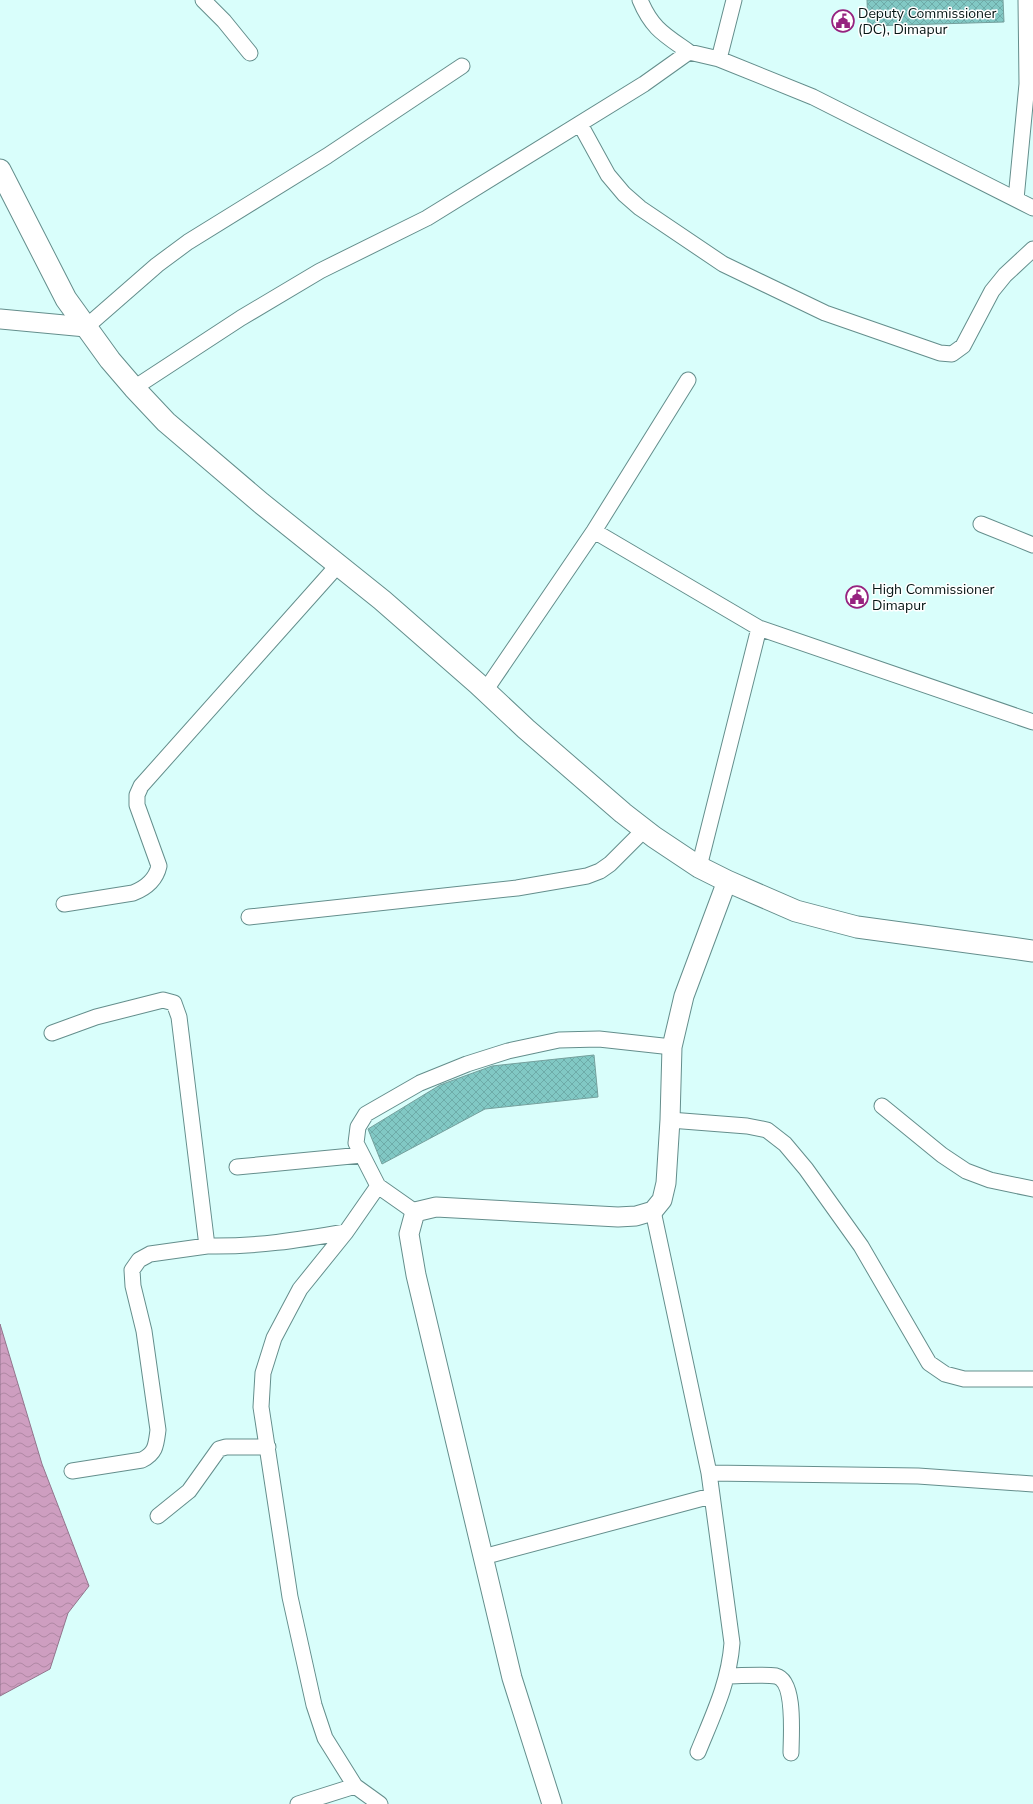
<svg xmlns="http://www.w3.org/2000/svg" width="1033" height="1804" font-family="'Nunito Sans',sans-serif">
<defs>
<pattern id="water-waves" width="16" height="10" patternUnits="userSpaceOnUse"><rect width="16" height="10" fill="#ce9ec0"/><path d="M0 5q4-4 8 0t8 0" fill="none" stroke="#af87a4"/></pattern>
<pattern id="building-cross-hatch" width="8" height="8" patternUnits="userSpaceOnUse"><rect width="8" height="8" fill="#81c8c4"/><path d="M0 0l8 8M0 8l8-8" fill="none" stroke="#6eaba8"/></pattern>
</defs>
<rect width="100%" height="100%" fill="#d9fefb"/>
<path fill="url(#water-waves)" stroke="#92758d" d="M0,1324L42,1464L89,1586L68,1613L50,1669L0,1696Z"/>
<path fill="url(#building-cross-hatch)" stroke="#75a09d" d="M867,0H1003L1004,22L868,26Z
M594,1055L598,1097L485,1109L382,1164L368,1129L440,1085L492,1066Z"/>
<g fill="none" stroke-linecap="round" stroke-linejoin="round">
<g stroke="#648e8c" stroke-width="17">
<path id="minor" d="M203,0L224,21L250,53
M640,0C652,29 665,35 689,52
M719,59L734,0
M580,124L608,175L624,194L640,208L723,264L825,313L940,353L952,354L963,346L992,291L1005,275L1033,249
M1016,199L1027,84L1026,0
M86,327L157,265L188,242L327,156L462,66
M134,388L241,318L320,271L427,218L644,84L689,52L719,59L813,97L1033,208
M981,524L1033,545
M594,531L759,628L699,867
M759,628L1033,722
M485,691L594,531L688,380
M64,904L133,893C146,888 156,879 159,866L137,805V795L141,786L338,565
M249,917L517,888L587,876L600,871L610,864L644,830
M52,1033L96,1017L163,1000L174,1003L179,1017L207,1246L150,1254L139,1260L132,1270L133,1286L144,1331L158,1430C156,1445 156,1453 142,1460L72,1471
M882,1106L942,1155L966,1171L990,1180L1033,1189
M670,1120L747,1126L767,1130L785,1144L806,1169L861,1246L929,1363L945,1374L964,1379H1033
M237,1167L362,1155
M378,1186L346,1232L300,1289L274,1338L263,1373L261,1407L290,1597L314,1705L325,1738L355,1786L380,1804
M653,1211L709,1473L918,1476L1033,1484
M415,1212L378,1186L356,1143L358,1127L366,1114L420,1083L467,1064L508,1051L559,1040L599,1039L672,1047
M207,1246C255,1247 299,1240 346,1232
M158,1516L189,1491L219,1449L226,1447H268
M483,1557L711,1496
M727,1676C740,1676 764,1674 776,1676C796,1681 791,1736 791,1753
M698,1752C713,1715 729,1683 732,1643L709,1473
M298,1804L355,1786"/>
</g>
<g stroke="#648e8c" stroke-width="21">
<path id="tertiary" d="M0,319L86,327
M552,1804L512,1678L416,1275L409,1234L415,1212L436,1207L618,1217L636,1216L653,1211L662,1200L666,1183L670,1120L672,1047L684,996L727,881"/>
</g>
<g stroke="#648e8c" stroke-width="23">
<path id="secondary" d="M0,170L66,299L110,360L134,388L166,422L261,503L382,600L478,684L526,729L623,813L654,837L699,867L727,881L796,911L857,927L1033,951"/>
</g>
<use href="#minor" stroke="#fff" stroke-width="15"/>
<use href="#tertiary" stroke="#fff" stroke-width="19"/>
<use href="#secondary" stroke="#fff" stroke-width="21"/>
</g>
<defs>
<g id="civic-ring" transform="scale(1.15)"><circle r="9.5" fill="#fff" stroke="#96227f" stroke-width="1.5"/><path d="M-.6-6.5H3V-4.5H.6V-3L4-1V1h2V6H-6V1h2V-1L-.6-3ZM-1.2 2.5V6h2.4V2.5Z" fill="#96227f"/></g>
</defs>
<g fill-rule="evenodd">
<use href="#civic-ring" x="843" y="21"/>
<use href="#civic-ring" x="857" y="597"/>
</g>
<g text-anchor="middle" dominant-baseline="central" stroke-width="3" stroke-linejoin="round" paint-order="stroke">
<g font-size="14" fill="#051615" stroke="#fff" text-anchor="start">
<text x="858" y="13">Deputy Commissioner<tspan x="858" dy="16">(DC), Dimapur</tspan></text>
<text x="872" y="589">High Commissioner<tspan x="872" dy="16">Dimapur</tspan></text>
</g>
</g>
</svg>
